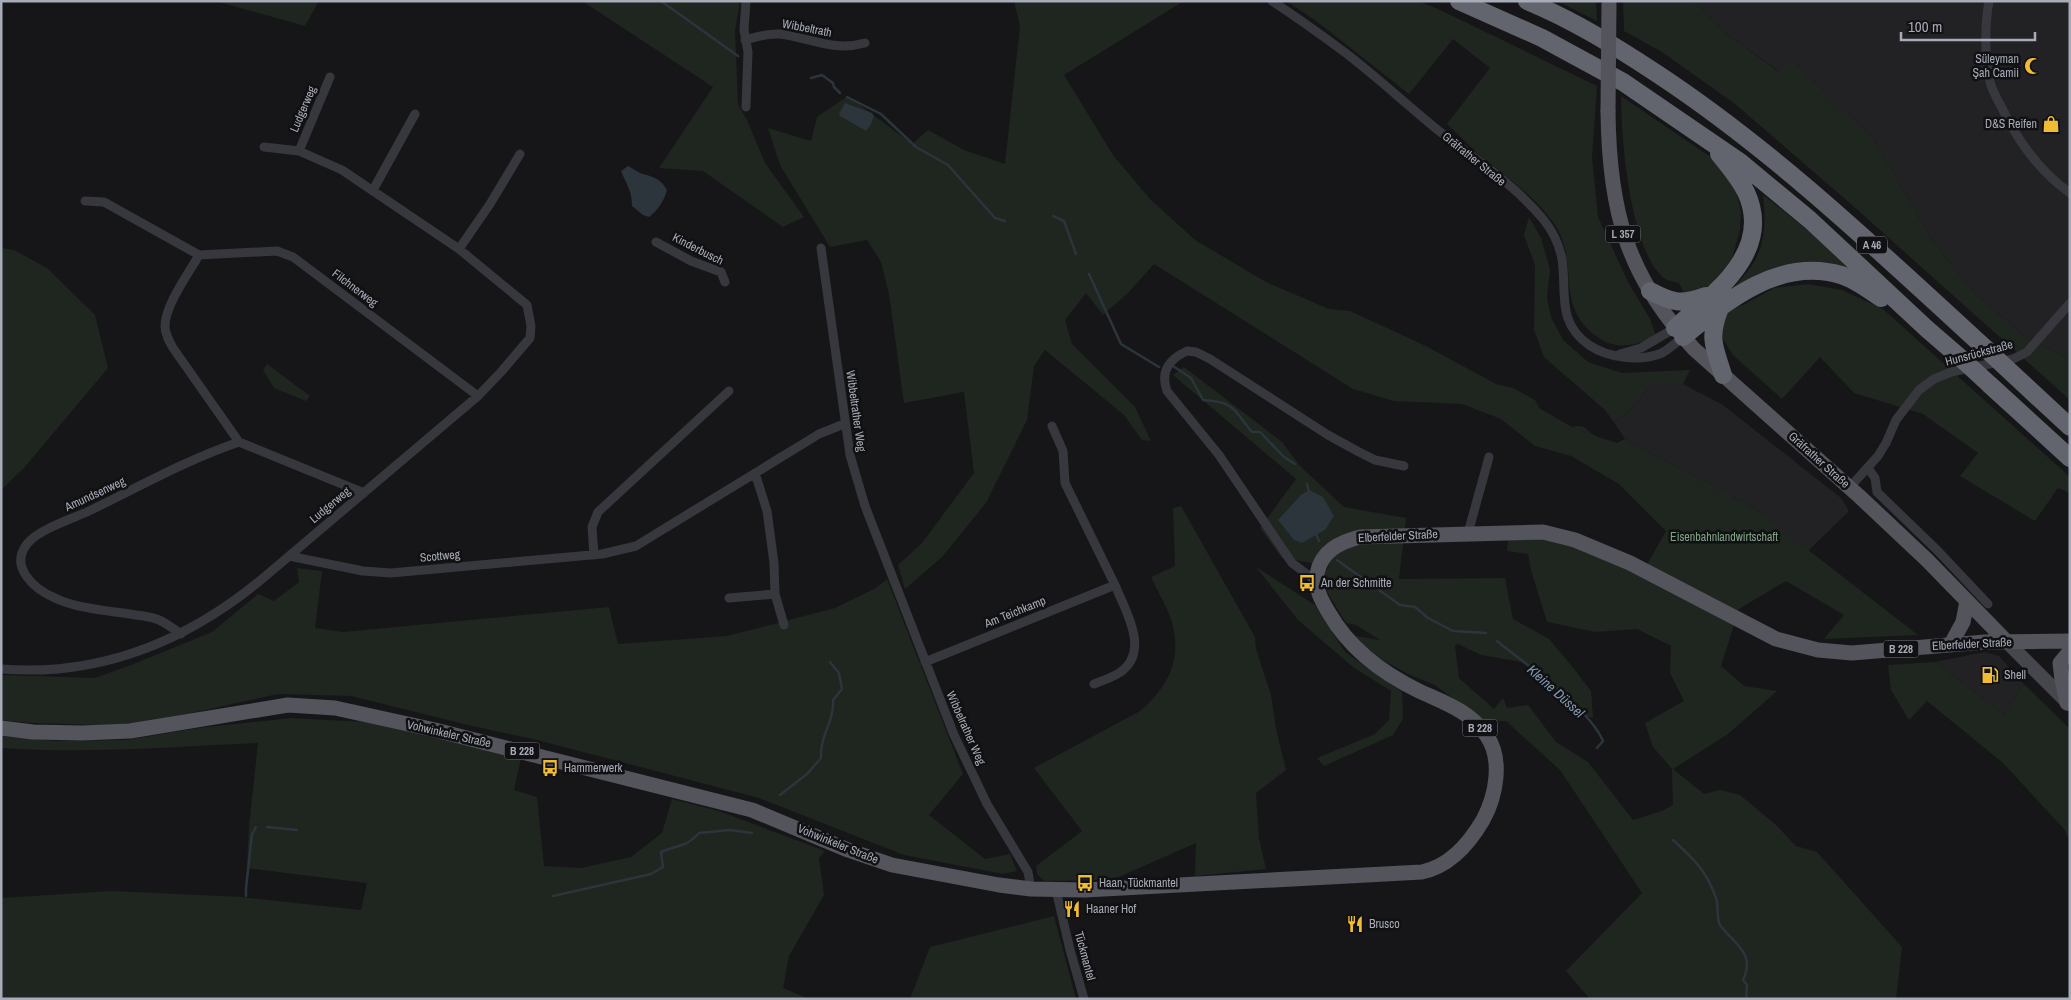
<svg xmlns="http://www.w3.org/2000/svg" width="2071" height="1000" font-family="'Archivo Narrow',sans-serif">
<rect width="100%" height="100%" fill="#161618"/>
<path fill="#222225" d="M1694,1H2070V359L2027,338L1973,292L1932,240L1874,139L1791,59L1779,71L1725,33Z
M1652,384H1683L1723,405L1841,498L1849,511L1808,551L1754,508L1625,439L1613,421L1625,415Z
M1985,652L1999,656L2024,684L2004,714L1935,662Z"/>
<path fill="#1e261f" d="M215,1H319L305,26Z
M582,1H740L735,31L738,104L747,120L765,163L804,217L783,227L703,171L659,168L713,87Z
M1014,1H1184L1064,75L1113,155L1150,199L1195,240L1266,282L1329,309L1350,311L1426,346L1496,384L1513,388L1535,400L1539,408L1572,427C1586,424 1584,429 1594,435C1601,439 1610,440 1617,443L1625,439L1754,508L1918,635L1824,639L1844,615L1786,581L1739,609L1721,666L1744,686L1777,691L1728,734L1673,769L1704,794L1720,790L1740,795L1776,825L1796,846L1817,852L1902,947L1896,999H1590L1566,971L1642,893L1560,770L1506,721L1484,722L1435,685L1408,674L1374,655L1349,635L1380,640L1356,625L1346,623L1327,592L1325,572L1329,566L1282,558L1260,528L1296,479L1173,375L1184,367L1282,442L1300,466L1344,507L1406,518L1399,579L1505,578L1513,619L1549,639L1571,665L1591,691L1593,718L1565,710L1527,663L1481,655L1458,644L1455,646L1459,678L1494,709L1503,698L1507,708L1528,705L1556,742L1588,762L1633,820L1662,811L1673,805L1672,769L1653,747L1645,723L1684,701L1670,673L1671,646L1637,629L1596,632L1547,622L1531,570L1528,554L1507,551L1509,535L1546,536L1642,573L1666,531L1619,484L1571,456L1535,446L1501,419L1462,404L1394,401L1353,389L1154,264L1128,293L1103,315L1086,293L1065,320L1072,344L1135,407L1151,441L1142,440L1124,415L1045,350L1034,366L1027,420L986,503L942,557L905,589L898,565L922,543L974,473L964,392L904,403L889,294L881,262L867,240L830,247L780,165L768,128L811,141L817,117L848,96L912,144L928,130L964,150L1005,164L1020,26Z
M1286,1H1418L1438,9L1597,86L1592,158L1598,217L1628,282L1650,319L1656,336C1638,345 1617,351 1599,338C1552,306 1581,265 1555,225C1535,195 1504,176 1477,153C1467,143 1457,133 1447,124L1490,68L1453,39L1409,94L1315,20Z
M1557,1H1596L1597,21Z
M1623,1H1694L1725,33L1778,71L1791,59L1874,139L1932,240L1973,292L2027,338L2070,359V400L1852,205L1735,104L1662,52L1624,31Z
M1621,96L1721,164L1737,193L1741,213L1740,230L1732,259L1711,284L1686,298L1679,283C1674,282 1668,281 1664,278C1630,251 1621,138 1621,96Z
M1763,195L1805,228L1855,273C1799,255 1778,263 1729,291C1762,261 1768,239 1763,195Z
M1529,217L1541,238L1550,269L1547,298L1551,317L1563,340L1588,362L1622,373L1690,370L1683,384H1652L1625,415L1613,421L1605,410L1544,357L1534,330L1535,265L1524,235Z
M1,248L14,250L47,268L95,315L108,368L24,468L1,490Z
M1808,284L1842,290L1883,309L2070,477V493L2058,488L2035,521L1960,476L1978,453L1923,414L1854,393L1820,357L1782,399L1733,355L1718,331L1721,319L1732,309L1745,304L1774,288Z
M267,364L310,396L306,401L274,388L263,370Z
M1181,506L1255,637L1256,649L1271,695L1276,729L1286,770L1256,793L1259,838L1266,869L1195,876L1196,843L1112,880L1044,881L1037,874L1036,866L1082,831L1034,768L1140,711C1169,686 1183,658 1171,619C1166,605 1157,590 1151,577L1175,566L1173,508Z
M1256,567L1315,605L1345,652L1402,692L1403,719L1393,735L1324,766L1317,758L1375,734L1389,720L1391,691L1353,667L1298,620Z
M297,568L322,571L315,628L343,632L609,607L618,644L727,636L835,608L876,588L887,579L963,774L929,815L985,859L1010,854L1017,871L1003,874L904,855L759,798L537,740L468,725L351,696L278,694L174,717L133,724L97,725L31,723L1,720V675L95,678L136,663L212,632L258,594L274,601L299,582Z
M1935,662L2004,714L2024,684L2070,729V841L2064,829L2003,763L1927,701L1909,720L1891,690L1888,665Z
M291,718L366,722L521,758L514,790L537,797L544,866L581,868L631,857L662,833L672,799L719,811L825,851L819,858L824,895L789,956L783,988L809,999H1V898L112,891L241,897L361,910L367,883L247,868L249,826L258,743C173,747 86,754 1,748V736L54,741L126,740L198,728Z
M1054,916L1076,999H910L930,947Z"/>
<path fill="#2c343c" d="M845,103L872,113L874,116L871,124L866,131L840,116L839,114Z
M628,166C633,168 638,173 643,174C654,177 661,179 667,190C664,201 658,210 649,217L643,215L632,206C632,190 626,184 621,171Z
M1309,490L1323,497L1334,516L1325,530L1302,543L1294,540L1278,520L1301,495Z"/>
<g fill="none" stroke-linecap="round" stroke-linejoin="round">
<path stroke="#2c343c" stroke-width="2.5" d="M661,1L738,56
M811,78L822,75L833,83L834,87L840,93
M847,97L881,114L916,147L948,165L995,218L1005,221
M1053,216L1064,221L1076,254
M1089,274L1121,344L1159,367
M1173,366L1191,378L1203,400C1236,402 1233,410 1252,432H1260L1284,457L1295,464
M1307,484L1309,492
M1315,532L1319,541
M1337,560L1400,605L1415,607L1428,618L1453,631L1486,633
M1497,641C1525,664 1590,709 1603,741L1597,748
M780,795L807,774L821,758C820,734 834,723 833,700L842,689L839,673L830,662
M267,827L297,830
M1673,840C1694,859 1706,870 1716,898C1719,906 1716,918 1720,925C1734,944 1756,953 1743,980L1747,985L1746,999
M246,896V888L252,834L256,827
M553,896L651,874L663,867L661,852C679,844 684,849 699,833L730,830L752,833"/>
<path stroke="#37383d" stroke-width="9" d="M1272,1C1296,17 1320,34 1343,51C1376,76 1407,105 1439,131C1474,158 1514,184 1543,219C1552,230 1559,244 1562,259C1567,292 1556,322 1589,345C1608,358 1640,362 1662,353C1669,349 1676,343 1683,337
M1989,1C1985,23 1984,60 1990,82C1992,90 1997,99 2001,106C2017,140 2039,171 2070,193
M745,40C756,37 768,33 780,34C811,38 833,52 865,43
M746,107L748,52L744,30L746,1
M299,151L330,77
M373,190L415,114
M85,201L104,202L199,255L277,251L293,257L478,396
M656,242L691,261L721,272L725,282
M821,248L850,455L865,506L954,735L987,804L1028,872L1031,889
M459,249L490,204L520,154
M199,255C189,273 165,305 165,326C165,334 169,341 173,348L239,442
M1620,354L1641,348L1675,328
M1868,468L1875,478L1877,492L1938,551L1988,604
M755,473L767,511L774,563L775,594L784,625
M1850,487L1878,456L1886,443L1896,420L1919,390L1934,379L1951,372L2013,359L2027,352L2070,303
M1468,533L1489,457
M594,555L592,527L598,512L729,391
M289,556L363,571L391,573L602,554L636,546L819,434L844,424
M1316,581L1292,563L1219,455L1167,391C1160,372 1169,359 1187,351L1196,352L1210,359L1328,435L1359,452L1375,460L1404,466
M729,598L775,594
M181,634C174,629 166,623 159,620C152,617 143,616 136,615C112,611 77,609 55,598C34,589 9,567 27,544C38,530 71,519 87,512C137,488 186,460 239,442L364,493
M925,662L1115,585L1065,483L1063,451L1052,426
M1,669C100,677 187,641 262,579L478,396L501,372L530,338L531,326L527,305L459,249L342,170L299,151L264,147
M1094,684C1102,681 1111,678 1119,673C1151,652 1126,612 1115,585
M1056,890L1070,950L1084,999"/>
<path stroke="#45474d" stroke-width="14" d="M2006,641L2069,704"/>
<path stroke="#53545c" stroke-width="15" d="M1608,111C1609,210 1626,275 1694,349L1859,496L1927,560L2006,641
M1951,644L1963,622L1967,601
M2067,703L2062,680L2060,663L2070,651
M1,728L33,732L82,733L130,731L288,705L335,708L435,730L752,810L848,850L892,865L999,885L1031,889L1085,890L1422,872C1450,866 1469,844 1483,820C1496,796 1503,760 1487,736C1470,711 1445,703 1419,691C1382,673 1349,648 1329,613C1321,600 1315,589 1317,574C1321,551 1340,542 1360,537L1543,532L1575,540L1630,563L1776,639L1818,650L1852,653L1985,642L2070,641"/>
<path stroke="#63656e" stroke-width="18" d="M1459,1L1542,38L1623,82L1740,162L1810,220L1927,329L1964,361
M1527,1C1573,20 1615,46 1656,73C1776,152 1880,252 1986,349
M1650,291C1673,303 1681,305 1706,296
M1720,308C1708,338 1714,346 1723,375
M1675,328C1713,294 1774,252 1746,192C1739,178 1729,166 1719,154
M1683,337C1727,300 1780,257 1841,275C1855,279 1869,290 1881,298
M2015,376L2070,427
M1990,385L2070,458"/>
<path stroke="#53545c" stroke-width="15" d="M1608,111L1609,4"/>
<path stroke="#63656e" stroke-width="18" d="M1986,349L2015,376
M1964,361L1990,385"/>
</g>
<defs>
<g id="mosque-bare" transform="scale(1.35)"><path d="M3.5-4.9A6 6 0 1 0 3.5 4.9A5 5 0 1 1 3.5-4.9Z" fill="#f0bc36" stroke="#111113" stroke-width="2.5" paint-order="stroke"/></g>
<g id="shop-bare" transform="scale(1.35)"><path d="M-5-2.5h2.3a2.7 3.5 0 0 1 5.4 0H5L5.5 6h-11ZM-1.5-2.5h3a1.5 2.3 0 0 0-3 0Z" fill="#f0bc36" stroke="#111113" stroke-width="2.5" paint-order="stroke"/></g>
<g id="bus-bare" transform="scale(1.35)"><path d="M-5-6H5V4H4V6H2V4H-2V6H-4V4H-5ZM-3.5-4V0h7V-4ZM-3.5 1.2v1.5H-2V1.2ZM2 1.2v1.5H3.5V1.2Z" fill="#f0bc36" stroke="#111113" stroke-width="2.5" paint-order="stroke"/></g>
<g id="fuel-bare" transform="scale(1.35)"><path d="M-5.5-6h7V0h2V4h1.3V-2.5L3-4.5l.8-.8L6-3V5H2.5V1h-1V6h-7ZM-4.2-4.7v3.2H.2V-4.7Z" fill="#f0bc36" stroke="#111113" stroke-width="2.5" paint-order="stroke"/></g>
<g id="restaurant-bare" transform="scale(1.35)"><path d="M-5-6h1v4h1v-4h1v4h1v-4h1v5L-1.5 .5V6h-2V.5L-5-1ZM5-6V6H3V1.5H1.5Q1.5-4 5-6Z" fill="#f0bc36" stroke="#111113" stroke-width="2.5" paint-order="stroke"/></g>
</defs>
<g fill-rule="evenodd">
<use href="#mosque-bare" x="2033" y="66"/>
<use href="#shop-bare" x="2051" y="124"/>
<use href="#bus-bare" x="1307" y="583"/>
<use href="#fuel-bare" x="1990" y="675"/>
<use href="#bus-bare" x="550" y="768"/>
<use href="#bus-bare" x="1085" y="883"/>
<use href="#restaurant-bare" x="1072" y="909"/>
<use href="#restaurant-bare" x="1355" y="924"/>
</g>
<g text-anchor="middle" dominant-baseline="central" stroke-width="5" stroke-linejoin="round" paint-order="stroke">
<g fill="#111113" stroke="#7b7e86" stroke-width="1">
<rect x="1605.5" y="225.5" width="35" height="17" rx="4"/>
<rect x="1857" y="236.5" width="30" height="17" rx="4"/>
<rect x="1883.5" y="640.5" width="35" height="17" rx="4"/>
<rect x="1462.5" y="719.5" width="35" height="17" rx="4"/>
<rect x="504.5" y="742.5" width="35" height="17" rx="4"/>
</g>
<g font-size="11" font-weight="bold" fill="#a8acb8">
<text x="1623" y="234">L 357</text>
<text x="1872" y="245">A 46</text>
<text x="1901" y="649">B 228</text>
<text x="1480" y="728">B 228</text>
<text x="522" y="751">B 228</text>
</g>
<g font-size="12" fill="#a8acb8" stroke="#111113">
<text transform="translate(807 28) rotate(11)">Wibbeltrath</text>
<text transform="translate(303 109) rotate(-67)">Ludgerweg</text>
<text transform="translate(1474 159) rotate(39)">Gräfrather Straße</text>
<text transform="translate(698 249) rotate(27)">Kinderbusch</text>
<text transform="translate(355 288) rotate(37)">Filchnerweg</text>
<text transform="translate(1979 353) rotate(-15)">Hunsrückstraße</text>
<text transform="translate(856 411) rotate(82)">Wibbeltrather Weg</text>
<text transform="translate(1819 460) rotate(42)">Gräfrather Straße</text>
<text transform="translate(95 494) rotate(-25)">Amundsenweg</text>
<text transform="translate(330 505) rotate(-40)">Ludgerweg</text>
<text transform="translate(1398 536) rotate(-3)">Elberfelder Straße</text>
<text transform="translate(440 556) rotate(-5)">Scottweg</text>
<text transform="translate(1015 612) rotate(-22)">Am Teichkamp</text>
<text transform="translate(1972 644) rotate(-3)">Elberfelder Straße</text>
<text transform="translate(966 728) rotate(66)">Wibbelrather Weg</text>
<text transform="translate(449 734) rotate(13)">Vohwinkeler Straße</text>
<text transform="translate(838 844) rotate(22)">Vohwinkeler Straße</text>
<text transform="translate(1085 956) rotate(75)">Tückmantel</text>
</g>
<g font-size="12" fill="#a8acb8" stroke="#111113" text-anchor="start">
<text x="2019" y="59" text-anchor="end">Süleyman<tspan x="2019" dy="14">Şah Camii</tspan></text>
<text x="2037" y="124" text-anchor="end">D&amp;S Reifen</text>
<text x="1321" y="583">An der Schmitte</text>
<text x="2004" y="675">Shell</text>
<text x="564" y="768">Hammerwerk</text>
<text x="1099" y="883">Haan, Tückmantel</text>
<text x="1086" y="909">Haaner Hof</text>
<text x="1369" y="924">Brusco</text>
</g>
<g font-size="12" fill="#7fa384" stroke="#111113">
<text x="1724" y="537">Eisenbahnlandwirtschaft</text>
</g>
<g font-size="14" font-style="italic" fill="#8098b2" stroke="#111113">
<text transform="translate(1556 691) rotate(42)">Kleine Düssel</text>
</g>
</g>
<rect width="2071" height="1000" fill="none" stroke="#a8acb8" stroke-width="5"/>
<path d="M1901 32v8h134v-8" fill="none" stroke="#a8acb8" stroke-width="2.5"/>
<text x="1908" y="32" font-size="15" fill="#a8acb8" stroke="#111113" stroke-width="4" paint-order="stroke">100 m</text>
</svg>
